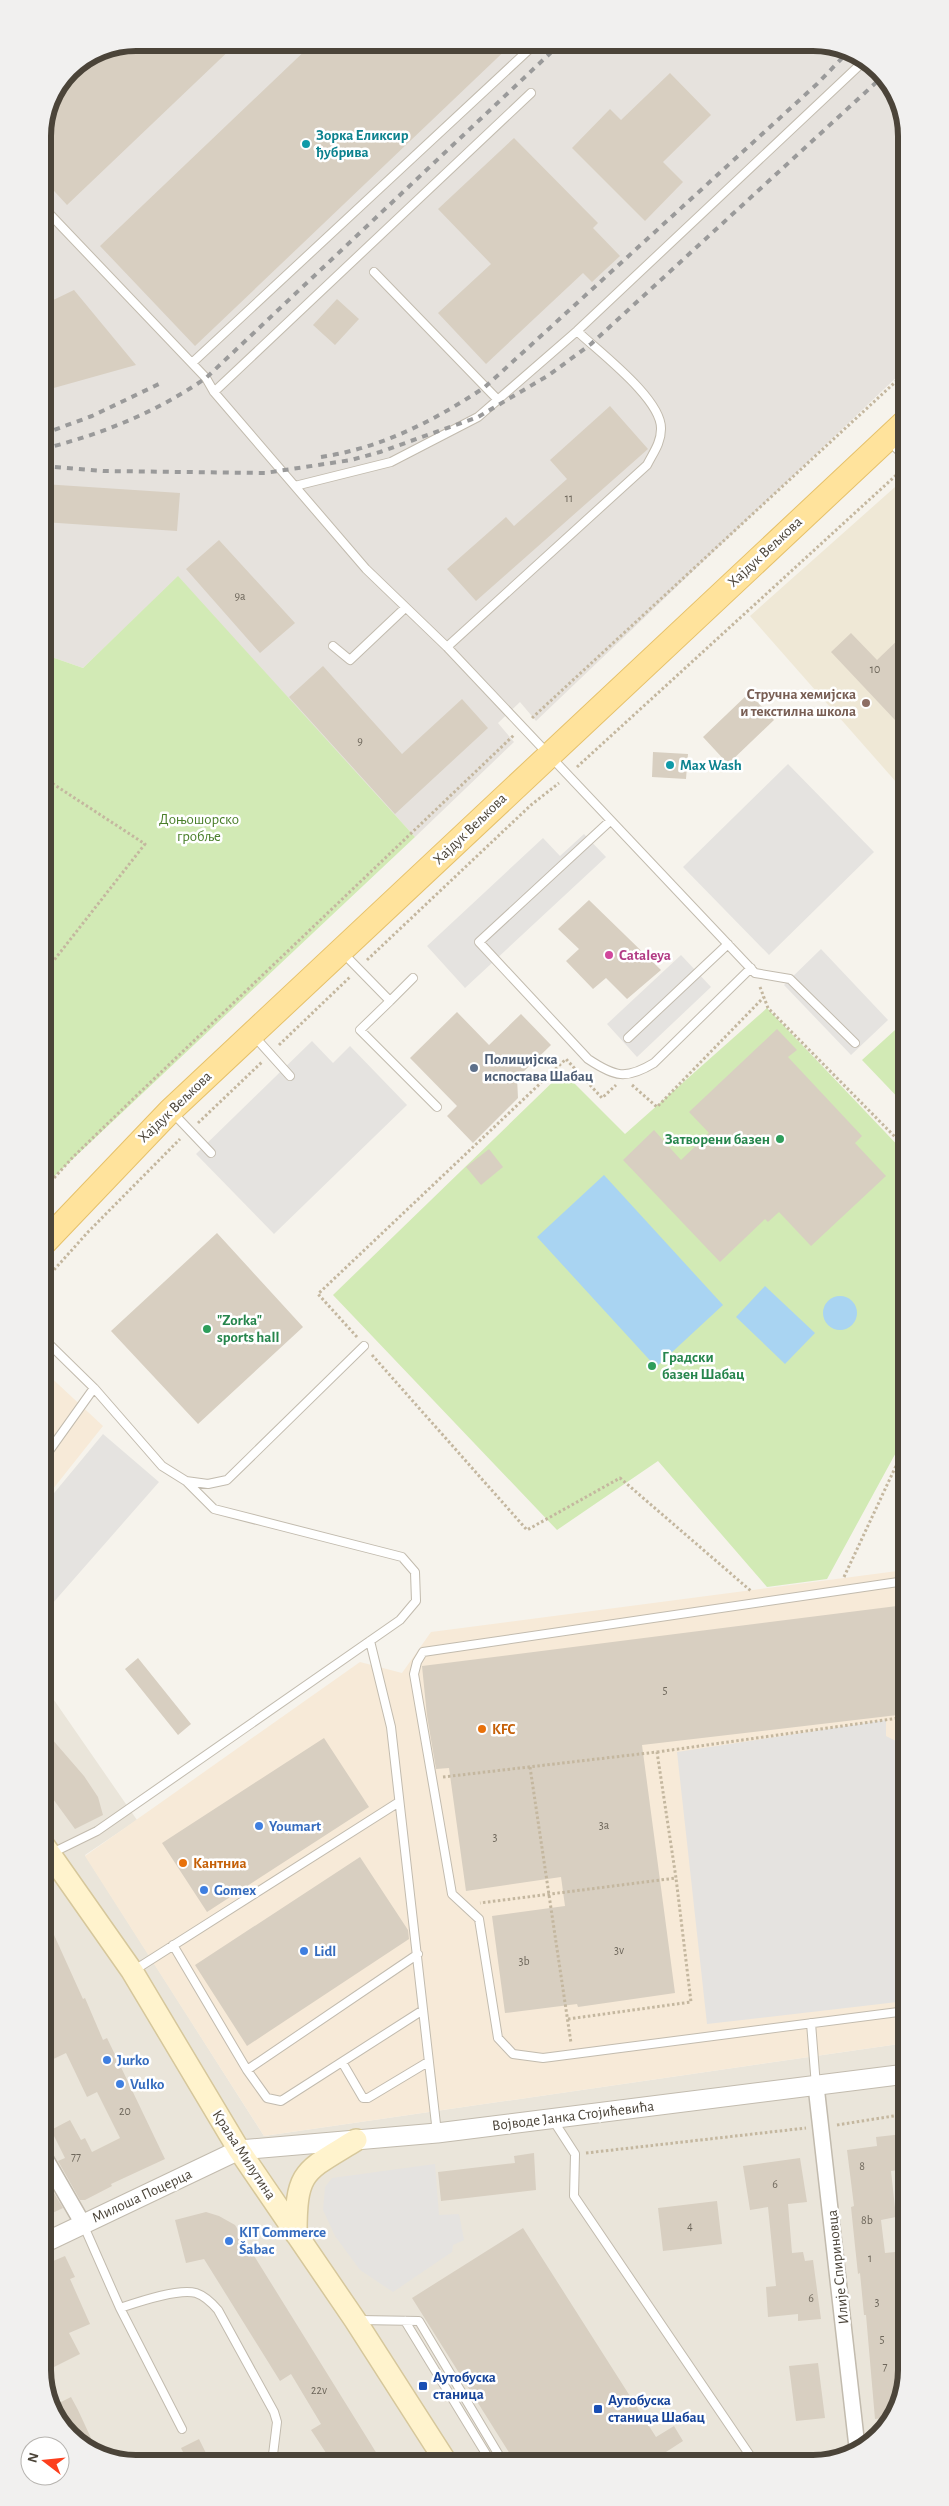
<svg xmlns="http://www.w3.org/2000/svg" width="949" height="2506" font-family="'Alegreya Sans',sans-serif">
<rect width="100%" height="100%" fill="#f6f3ec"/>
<path fill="#eae5da" d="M45,1687L137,1820L85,1855L264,2136L906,2043V2370L887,2427L838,2460L130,2463L79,2444L46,2395Z"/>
<path fill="#f7ead8" d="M44,1371L103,1426L45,1499Z
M905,1570L906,2043L264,2136L85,1856L360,1662L402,1673L431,1632Z"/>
<path fill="#e6e2dd" d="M136,43H819L870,62L903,111L904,370L536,721L520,702L498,723L514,742L415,837L178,577L83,668L43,654V130L70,70L100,50Z"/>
<path fill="#efe8d6" d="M904,479V791L750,616Z"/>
<path fill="#d2eab5" d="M178,576L415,837L44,1186L43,654L83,668Z
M767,1008L905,1153V1436L827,1579L767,1587L658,1461L557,1530L333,1295L563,1072L625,1134Z
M895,1030L905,1041V1105L862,1060Z"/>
<path fill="#e5e3e0" d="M788,764L874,852L769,955L683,867Z
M584,834L606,857L465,988L427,946L543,838L560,856Z
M821,949L888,1020L851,1055L784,985Z
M681,955L711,987L637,1057L607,1024Z
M312,1041L333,1063L350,1046L407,1105L274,1234L196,1154Z
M103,1434L159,1482L45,1612V1504Z
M886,1720V1736L906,1746V2001L707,2024L677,1752Z
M435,2164L439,2215L459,2214L464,2240L453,2245L452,2252L393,2292L360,2270L335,2236L323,2210L325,2187L332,2178Z"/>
<path fill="#a9d4f2" d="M604,1175L723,1305L656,1367L537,1237Z
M765,1286L815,1333L785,1364L736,1317Z
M823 1313a17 17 0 1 1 34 0a17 17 0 1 1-34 0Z"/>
<path fill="#d8cfc1" d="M136,42L237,43L67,205L43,179V130L70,70L100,50Z
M313,43H513L195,346L100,246Z
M670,73L711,115L663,162L683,182L645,221L572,148L610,109L621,120Z
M514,138L598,223L593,228L620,256L592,282L583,273L486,364L438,313L491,264L438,209Z
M74,290L136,365L43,391V305Z
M337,299L359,319L335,345L313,325Z
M610,406L648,449L476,601L447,569L506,517L514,526L567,479L550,460Z
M43,484L180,493L177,531L43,522Z
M219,540L295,623L260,653L186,569Z
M851,633L877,660L904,634V712L895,720L831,652Z
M323,666L402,754L462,699L488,728L395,814L289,697Z
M749,693L774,720L728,764L703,737Z
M653,752L688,754L686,779L652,777Z
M589,900L661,970L627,999L606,978L593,989L566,961L579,949L558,929Z
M457,1012L489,1045L521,1014L551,1045L517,1078L518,1098L473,1143L447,1116L457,1106L410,1058Z
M777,1029L797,1050L788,1057L862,1136L855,1143L886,1176L811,1246L779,1212L768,1222L765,1219L720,1262L623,1160L654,1130L681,1160L709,1133L689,1112Z
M489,1149L503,1167L481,1185L466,1167Z
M217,1233L303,1327L198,1424L111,1331Z
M905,1605L906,1714L642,1745L675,1993L578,2007L577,2004L505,2013L492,1916L565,1906L561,1877L466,1891L449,1768L436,1769L427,1716L422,1666Z
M138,1658L191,1724L178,1735L125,1669Z
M45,1731L84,1776L98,1797L103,1815L75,1829L45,1788Z
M324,1738L369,1807L207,1912L162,1843Z
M360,1857L408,1930L409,1939L247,2046L195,1965Z
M45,1915L83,1999L85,1998L103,2040L107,2038L165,2159L111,2184L112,2186L85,2200H80L58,2161L65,2158L51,2130L70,2120L81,2140L85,2138L92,2152L120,2138L97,2092L87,2097L66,2053L45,2063Z
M903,2134L906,2169L891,2171L896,2217L881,2220L885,2253L906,2251V2344L897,2345L901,2376L897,2377L899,2394L891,2417L875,2419L866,2315H864L860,2273L858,2274L855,2246L851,2207L854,2206L847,2150L877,2146L876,2137Z
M534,2153L536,2190L441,2201L438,2172L515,2163L514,2156Z
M800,2158L807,2202L788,2204L792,2253L803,2252L805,2261L813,2260L821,2319L798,2321V2314L768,2317L766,2287L776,2286L768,2207L750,2210L743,2166Z
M45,2178L63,2208L46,2216L45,2180Z
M717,2201L722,2244L663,2251L658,2208Z
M206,2212L219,2216L235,2225L382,2462H332L311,2430L321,2424L291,2374L280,2381L204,2259L186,2263L175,2220Z
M523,2228L656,2437L674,2426L683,2441L652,2461L515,2462L412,2298Z
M65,2256L75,2277L70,2279L90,2324L69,2333L80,2354L46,2371V2264Z
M818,2363L825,2418L796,2421L789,2366Z
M71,2397L78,2410L97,2451L79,2444L66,2416L62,2419L53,2406Z
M199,2439L206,2453L188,2462L181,2448Z"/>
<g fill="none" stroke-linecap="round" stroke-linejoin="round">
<g stroke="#c2bbae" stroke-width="10">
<path id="service" d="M43,207L206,378L214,392L366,569L447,647L755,973L790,979L855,1043
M374,272L498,400
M192,363L536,43
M214,392L531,93
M888,440L904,456
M295,486L391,462L478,417L577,331L865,60
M333,646L350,660L405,608
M447,647L647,465C653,453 661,443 661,429C662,399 599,352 577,331
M610,821L479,942L588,1059C615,1077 626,1080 654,1063L751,968
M343,953L390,1001L360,1030L437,1107
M390,1001L413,978
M254,1036L290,1076
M628,1038L728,944
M172,1112L211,1153
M44,1339L94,1388L162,1466L186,1481L208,1484L227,1480L364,1346
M44,1458L94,1388
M905,1581L423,1652L417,1662L414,1674L452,1894L479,1919L498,2038L513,2054L543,2058L906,2011
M370,1641L391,1727L437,2133
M52,1853L97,1831L400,1620L416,1601L415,1572L402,1557L214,1509L186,1481
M173,1945L247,2070L267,2098L281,2101L423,2010
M133,1971L399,1802
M811,2023L816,2086
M342,2062L363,2098H368L428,2062
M247,2070L418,1954
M553,2120L575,2154L574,2196L751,2457L746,2461
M83,2224L120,2308L182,2429
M120,2308C138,2302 178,2288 196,2293C205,2296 212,2303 218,2310L274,2412L277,2422L272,2463
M360,2320L419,2321L503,2462
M405,2321L491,2462"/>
</g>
<g stroke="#c2bbae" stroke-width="18">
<path id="minor" d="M816,2086L857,2447
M45,2158L83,2224"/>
</g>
<g stroke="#c2bbae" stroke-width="21">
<path id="tertiary" d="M46,2242L239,2150L437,2133L906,2074"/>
</g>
<g stroke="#d6c79b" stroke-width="24">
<path id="secondary" d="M45,1847L132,1971L239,2150L355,2320L446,2462
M296,2234C296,2170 304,2172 356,2140"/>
</g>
<g stroke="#e6c16a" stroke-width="26">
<path id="primary" d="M44,1243L170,1111L904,423"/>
</g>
<path stroke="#c4b79f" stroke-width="3" stroke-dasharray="2.5 2.5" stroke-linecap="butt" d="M532,718L904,374
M577,767L904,468
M44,778L145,844L44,973
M367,960L531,805L559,783
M760,987L768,1008L905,1147
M279,1045L350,977
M632,1085L657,1107L764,997
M198,1123L262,1062
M44,1189L73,1157L135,1097L514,735
M44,1281L88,1232L180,1139
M357,1337L318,1294L566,1059L602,1098L616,1085
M372,1355L527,1530L620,1478L751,1591
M902,1453L905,1446
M844,1577L902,1453L905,1532
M657,1752L906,1717
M530,1767L571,2043
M443,1777L657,1752L676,1878L480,1903
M568,2019L691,2002L676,1878
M837,2125L906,2114
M586,2153L806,2128"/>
<use href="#service" stroke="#fff" stroke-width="8"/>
<use href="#minor" stroke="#fff" stroke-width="15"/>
<use href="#tertiary" stroke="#fff" stroke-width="19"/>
<use href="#secondary" stroke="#fff3cd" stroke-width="21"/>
<use href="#primary" stroke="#ffe39c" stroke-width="24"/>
<path stroke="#9a9a9a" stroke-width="4" stroke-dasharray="6 6" stroke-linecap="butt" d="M43,434L92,416L161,383
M43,449C102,434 155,413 206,378L561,43
M321,457C381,448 434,421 485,387L817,84L847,53
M43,466L103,471L265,473L351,460L380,452L478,417L549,375L591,344L881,78"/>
</g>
<g fill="#0f9aa8" stroke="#fff" stroke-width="2">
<circle cx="306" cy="144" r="5"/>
<circle cx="670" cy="765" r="5"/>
</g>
<circle fill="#8d6e63" stroke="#fff" stroke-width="2" cx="866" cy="703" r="5"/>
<circle fill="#d1479c" stroke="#fff" stroke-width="2" cx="609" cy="955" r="5"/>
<circle fill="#5c6f8a" stroke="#fff" stroke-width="2" cx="474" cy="1068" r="5"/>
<g fill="#2e9e5b" stroke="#fff" stroke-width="2">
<circle cx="780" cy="1139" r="5"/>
<circle cx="207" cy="1329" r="5"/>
<circle cx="652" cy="1366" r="5"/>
</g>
<g fill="#e8710a" stroke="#fff" stroke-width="2">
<circle cx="482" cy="1729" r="5"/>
<circle cx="183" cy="1863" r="5"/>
</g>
<g fill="#3f7fe0" stroke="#fff" stroke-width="2">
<circle cx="259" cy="1826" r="5"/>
<circle cx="204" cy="1890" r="5"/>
<circle cx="304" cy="1951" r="5"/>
<circle cx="107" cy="2060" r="5"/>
<circle cx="120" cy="2084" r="5"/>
<circle cx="229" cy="2241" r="5"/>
</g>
<g fill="#1a4fb4" stroke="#fff" stroke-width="2">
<rect x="418" y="2381" width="10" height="10" rx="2.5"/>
<rect x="593" y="2404" width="10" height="10" rx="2.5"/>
</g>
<g text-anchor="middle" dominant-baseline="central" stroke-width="5" stroke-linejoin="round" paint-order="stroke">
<g font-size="12" fill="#6e675b">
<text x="569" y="498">11</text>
<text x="240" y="596">9a</text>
<text x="875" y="669">10</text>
<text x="360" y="741">9</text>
<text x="665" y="1690">5</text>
<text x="604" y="1825">3a</text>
<text x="495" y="1837">3</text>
<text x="619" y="1950">3v</text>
<text x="524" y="1961">3b</text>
<text x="125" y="2111">20</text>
<text x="76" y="2156">77</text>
<text x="862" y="2166">8</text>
<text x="775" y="2184">6</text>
<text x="867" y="2220">8b</text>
<text x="690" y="2226">4</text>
<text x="870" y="2258">1</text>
<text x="811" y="2298">6</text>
<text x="877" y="2302">3</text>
<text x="882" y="2339">5</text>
<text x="885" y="2366">7</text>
<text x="319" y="2390">22v</text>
</g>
<g font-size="15" font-weight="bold" fill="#0d838f" stroke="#fff" text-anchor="start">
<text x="316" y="135">Зорка Еликсир<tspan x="316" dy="17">ђубрива</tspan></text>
<text x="680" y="765">Max Wash</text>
</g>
<g font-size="15" fill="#4b4439" stroke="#fff">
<text transform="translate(765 552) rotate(-43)">Хајдук Вељкова</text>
<text transform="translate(470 829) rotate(-44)">Хајдук Вељкова</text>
<text transform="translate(175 1107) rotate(-44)">Хајдук Вељкова</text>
<text transform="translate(573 2116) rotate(-7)">Војводе Јанка Стојићевића</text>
<text transform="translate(244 2155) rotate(57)">Краља Милутина</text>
<text transform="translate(142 2196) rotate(-25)">Милоша Поцерца</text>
<text transform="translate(838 2267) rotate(-96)">Илије Спириновца</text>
</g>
<g font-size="15" font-weight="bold" fill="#785e54" stroke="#fff" text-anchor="end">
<text x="856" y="694">Стручна хемијска<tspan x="856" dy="17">и текстилна школа</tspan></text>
</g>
<g font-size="15" fill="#4a7f2a" stroke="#fff">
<text x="199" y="819">Доњошорско<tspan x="199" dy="17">гробље</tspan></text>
</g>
<g font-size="15" font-weight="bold" fill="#b23c85" stroke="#fff" text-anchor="start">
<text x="619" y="955">Cataleya</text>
</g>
<g font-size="15" font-weight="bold" fill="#4e5e75" stroke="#fff" text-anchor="start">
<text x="484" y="1059">Полицијска<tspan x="484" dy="17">испостава Шабац</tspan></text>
</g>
<g font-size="15" font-weight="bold" fill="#27864d" stroke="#fff" text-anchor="start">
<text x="770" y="1139" text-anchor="end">Затворени базен</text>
<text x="217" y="1320">"Zorka"<tspan x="217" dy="17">sports hall</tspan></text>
<text x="662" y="1357">Градски<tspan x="662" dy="17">базен Шабац</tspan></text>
</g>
<g font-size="15" font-weight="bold" fill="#c56008" stroke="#fff" text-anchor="start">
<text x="492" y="1729">KFC</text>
<text x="193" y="1863">Кантниа</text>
</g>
<g font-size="15" font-weight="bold" fill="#366cbe" stroke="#fff" text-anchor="start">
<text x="269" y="1826">Youmart</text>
<text x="214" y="1890">Gomex</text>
<text x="314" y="1951">Lidl</text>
<text x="117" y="2060">Jurko</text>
<text x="130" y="2084">Vulko</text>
<text x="239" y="2232">KIT Commerce<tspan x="239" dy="17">Šabac</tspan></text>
</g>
<g font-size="15" font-weight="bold" fill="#164399" stroke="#fff" text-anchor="start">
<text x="433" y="2377">Аутобуска<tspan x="433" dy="17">станица</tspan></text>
<text x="608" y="2400">Аутобуска<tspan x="608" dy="17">станица Шабац</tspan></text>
</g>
</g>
<path d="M0 0H949V2506H0ZM136 51H813A85 85 0 0 1 898 136V2370A85 85 0 0 1 813 2455H136A85 85 0 0 1 51 2370V136A85 85 0 0 1 136 51Z" fill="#f1f0ef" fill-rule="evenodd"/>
<path fill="none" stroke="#4b4439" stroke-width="6" d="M136 51H813A85 85 0 0 1 898 136V2370A85 85 0 0 1 813 2455H136A85 85 0 0 1 51 2370V136A85 85 0 0 1 136 51Z"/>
<g transform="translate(45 2461) rotate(286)"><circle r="24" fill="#ffffff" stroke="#b7b4b0"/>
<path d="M0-4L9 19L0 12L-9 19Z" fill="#fc3f1d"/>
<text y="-8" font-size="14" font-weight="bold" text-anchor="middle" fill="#4b4439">N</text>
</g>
</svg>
